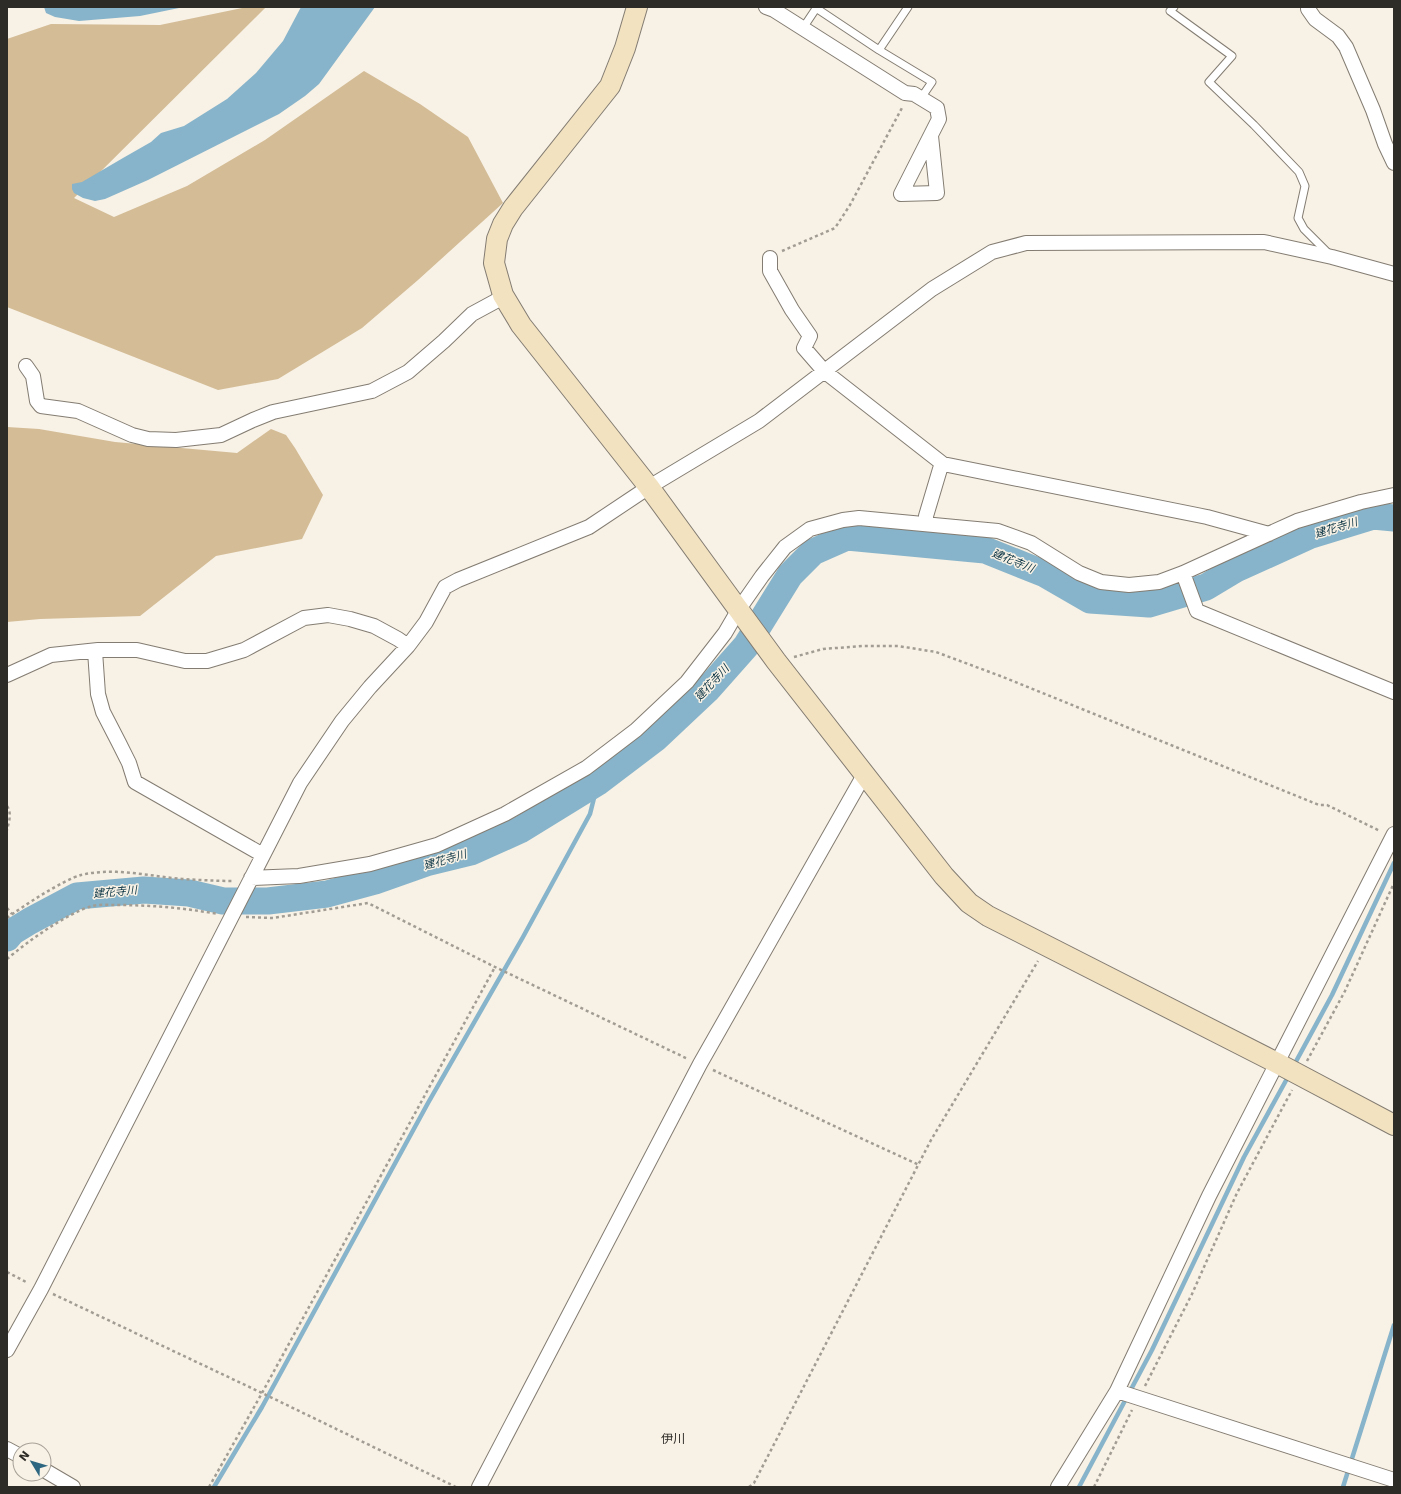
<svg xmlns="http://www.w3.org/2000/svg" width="1401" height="1494" font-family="'DejaVu Sans','Noto Sans JP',sans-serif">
<rect width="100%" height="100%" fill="#f8f1e5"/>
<path fill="#d3bc96" d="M247,7H266L74,198L114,217L187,186L265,140L364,71L420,104L468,137L503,203L418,280L362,328L278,379L218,390L7,307V39L51,24L160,25Z
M7,427L39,429L115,442L237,453L271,429L286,435L295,448L323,495L302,539L216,556L140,616L40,619L7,622Z"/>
<path fill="#87b4ca" d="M44,7H184L140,16L79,21L55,17L46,13Z
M301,7H375L319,84L305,96L279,114L148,180L105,199L95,201L83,198L74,193L72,189V184L82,182L123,158L151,142L161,133L184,126L227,99L256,73L283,41Z"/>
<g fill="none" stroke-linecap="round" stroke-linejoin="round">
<path stroke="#87b4ca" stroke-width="4.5" d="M1293,1067L1332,995L1394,863
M214,1487L262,1407L428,1103L523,937L590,814L598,782
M1079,1487L1152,1350L1244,1157L1289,1075
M1343,1487L1394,1325"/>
<path stroke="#87b4ca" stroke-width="27" d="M7,938L12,932L30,921L77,896L144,890L189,893L223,901H268L327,894L375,881L426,863L471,852L520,830L598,782L656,738L707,690L746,646L790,575L813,552L847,537L985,550L1045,574L1090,600L1149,604L1206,587L1236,569L1311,535L1373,516L1394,518"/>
<g stroke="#837c72" stroke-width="9">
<path id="lane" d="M1174,7L1170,11L1232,56L1209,82L1254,125L1299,172L1305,186L1298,218L1304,229L1329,254
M816,8L879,50L908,7
M803,28L817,7
M879,50L932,82L921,98"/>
</g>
<g stroke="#837c72" stroke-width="16">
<path id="street" d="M766,7L774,10L905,93L914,94L937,108L939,119L901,194L937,193L931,136
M1308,9L1315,19L1338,36L1346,47L1373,110L1385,144L1394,163
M770,258V271L792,310L810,336L804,348L824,371L943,464L1207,517L1269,534
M26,366L33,376L37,401L41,406L78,411L132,435L148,439L176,440L221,435L253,420L273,412L372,391L408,372L444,341L472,314L496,301L503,295
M926,524V516L940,469L943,464
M1183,573L1197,611L1394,692
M95,651L98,694L103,712L119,743L129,763L135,782L263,855
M7,675L51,655L98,650H137L185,661H207L244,650L304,618L328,615L350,619L374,626L398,639L408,646
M251,878L299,876L370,864L437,845L505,814L586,768L636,730L687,682L725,633L739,609L762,576L785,547L810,529L843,520L859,518L998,531L1031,543L1079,573L1101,582L1129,585L1159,582L1183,573L1297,521L1361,502L1394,495
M7,1350L41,1289L300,783L342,721L370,687L408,646L426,622L445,587L458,580L589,527L649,487L759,421L932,289L992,252L1026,243L1264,242L1332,257L1394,274
M1117,1391L1394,1480
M7,1449L20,1456
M44,1470L73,1487
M479,1487L700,1064L864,775
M1058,1487L1117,1391L1209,1196L1394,834"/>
</g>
<g stroke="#837c72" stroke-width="22">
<path id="secondary" d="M637,7L625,48L610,86L513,208L503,224L497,239L494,263L503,295L521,325L649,487L776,661L944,876L969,903L988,916L1277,1063L1394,1125"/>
</g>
<path stroke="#a29d94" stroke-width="2.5" stroke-dasharray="3 3" stroke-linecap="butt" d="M782,251L835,228L850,205L903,106
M794,657L823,649L863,646H898L936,652L1003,677L1319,805H1327L1380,831
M7,806C12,813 9,822 7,830
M7,908L12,914
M246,917L273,918L368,903L495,967L688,1059
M7,918C23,906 63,880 81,875C115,867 148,876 182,879C199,880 216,881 234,881
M7,959C27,942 67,913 92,906C100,904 109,905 117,905C151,905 184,908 218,914
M1307,1061L1345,991L1394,883
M713,1070L919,1165
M7,1272L28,1283
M53,1294L262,1393L456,1487
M1145,1386L1192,1294L1237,1193L1292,1090
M209,1487L262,1393L495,967
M749,1487L754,1483L931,1140L1038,961
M1094,1487L1132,1410"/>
<use href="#lane" stroke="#fff" stroke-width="7"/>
<use href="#street" stroke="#fff" stroke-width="14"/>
<use href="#secondary" stroke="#f2e2c0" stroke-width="20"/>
</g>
<g text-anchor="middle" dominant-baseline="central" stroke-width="3" stroke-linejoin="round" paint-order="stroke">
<g font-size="11" font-style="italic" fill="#0d3646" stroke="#f8f1e5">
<text transform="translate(1336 528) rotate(-17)">建花寺川</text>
<text transform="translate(1013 561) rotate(22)">建花寺川</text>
<text transform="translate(712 683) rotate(-47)">建花寺川</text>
<text transform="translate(445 860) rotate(-16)">建花寺川</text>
<text transform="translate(115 892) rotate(-5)">建花寺川</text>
</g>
<g font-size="12" fill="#2e2c27" stroke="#f8f1e5">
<text x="673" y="1439">伊川</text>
</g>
</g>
<rect width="1401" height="1494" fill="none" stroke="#2e2c27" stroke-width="16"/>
<g transform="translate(32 1462) rotate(308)"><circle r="19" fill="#f8f1e5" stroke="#a7a299"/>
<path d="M0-3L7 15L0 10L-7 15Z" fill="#2d6680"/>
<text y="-6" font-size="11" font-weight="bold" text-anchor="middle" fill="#2e2c27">N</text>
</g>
</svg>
